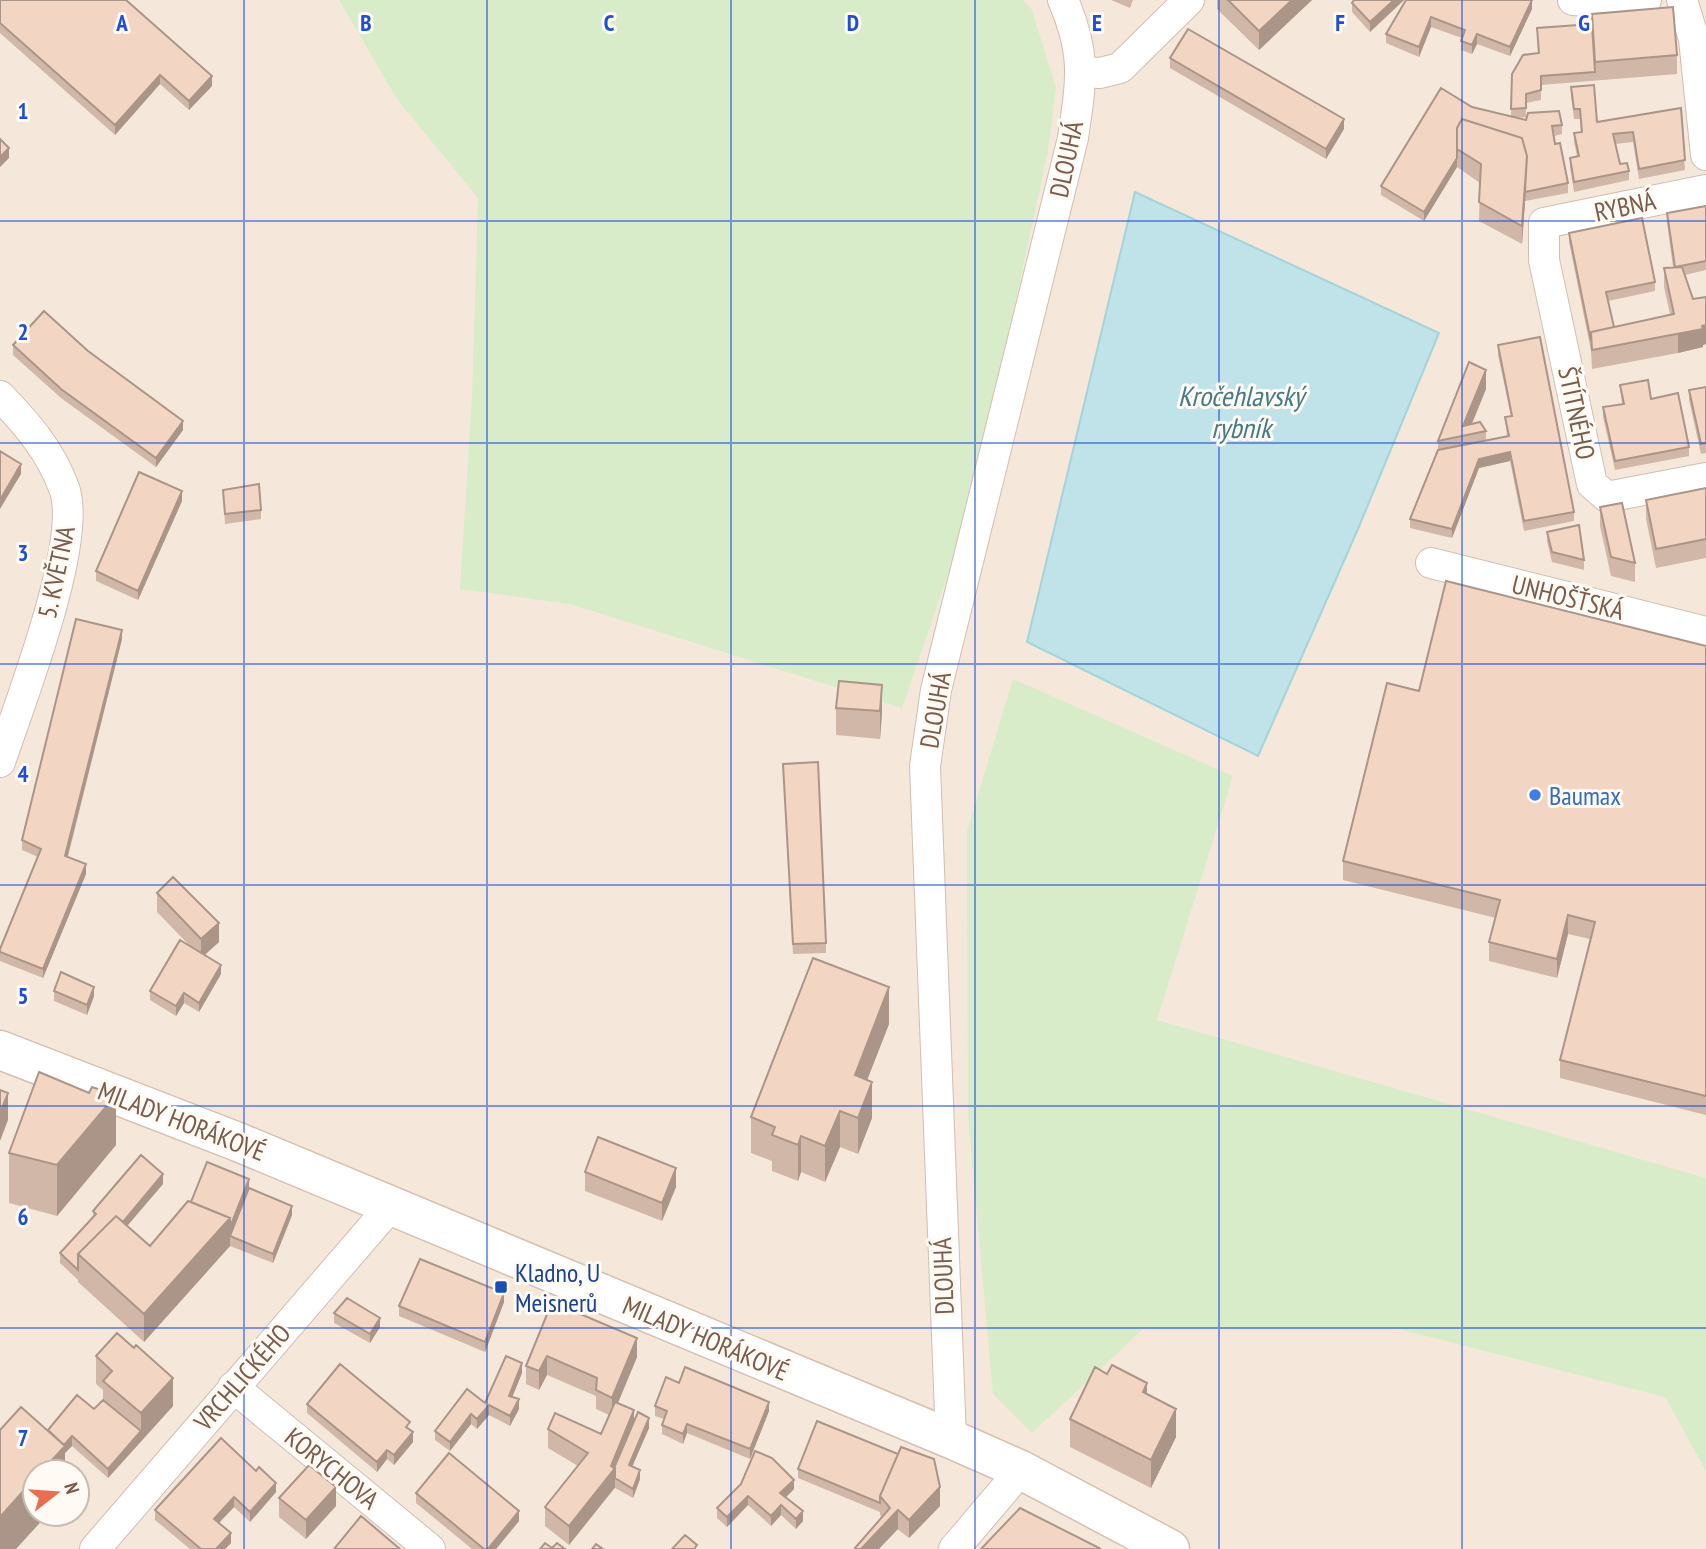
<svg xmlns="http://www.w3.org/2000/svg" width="1706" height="1549" font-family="'PT Sans Narrow',sans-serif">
<rect width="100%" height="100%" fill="#fdf6ec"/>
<path fill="#f5e8da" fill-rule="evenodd" d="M0,0H1706V1549H0ZM35,1472H77V1514H35Z"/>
<path fill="#d8ecc9" d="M339,0H1023L1032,10L1056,88L1048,151L972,504L902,708L570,604L460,589L472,396L478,198L397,99Z
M1013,679L1233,776L1157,1020L1706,1178V1471L1665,1397L1398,1329H1143L1032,1433L993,1394L968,1117L967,831Z"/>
<path fill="#bfe3e8" stroke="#a5d3da" stroke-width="2" d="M1135,192L1439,333L1358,529L1258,756L1027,642Z"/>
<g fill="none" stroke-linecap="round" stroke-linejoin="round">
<g stroke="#d1beb0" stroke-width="32">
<path id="minor" d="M1573,0L1634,4L1646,0
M1682,0L1694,39L1706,155
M1082,72L1100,73L1120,68L1189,0
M1706,190L1544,223V260L1592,484L1607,497L1706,478
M0,396C27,424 50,450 64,488C84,540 19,705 0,762
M1431,563L1706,632
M233,1387L430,1549
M951,1439L925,766L936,690L1073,138C1081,82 1087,55 1063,0
M95,1549L390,1207
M954,1549L1021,1470"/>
</g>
<g stroke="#d6c0b0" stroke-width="41">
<path id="secondary" d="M0,1050L238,1142L951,1439L1021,1470L1170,1549"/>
</g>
<use href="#minor" stroke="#fff" stroke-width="30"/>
<use href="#secondary" stroke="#fff" stroke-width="38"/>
</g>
<path fill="#d1b7a8" d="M0,0L212,86L189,110L160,84L115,135L0,33Z
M1111,0H1133L1130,8Z
M1217,0H1312L1259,50L1217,9Z
M1354,0H1404L1370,32L1352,12V3Z
M1406,0L1532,9L1510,56L1477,44L1472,54L1461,50L1462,38L1431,27L1419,57L1386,43V34Z
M1592,14L1677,55V74L1541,85V100L1526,103V117L1517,118L1526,120L1562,125V134L1554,136L1555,144L1568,183V193L1525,201L1522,244L1479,221L1480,183L1457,167L1424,221L1381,195V186L1472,107L1511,117L1512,74L1538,53L1537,28L1592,24Z
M1170,58L1344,129L1326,159L1170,68Z
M1571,87L1597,122L1681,108L1685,170L1639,179L1633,142L1615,144L1620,164L1629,171V180L1574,192L1570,167V158L1577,156L1574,142V133L1581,132L1580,119H1574L1571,96Z
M1706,206V270L1685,275L1693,299L1706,297V344L1703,345V347L1678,353L1592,369L1591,351L1569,242V233L1655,282V291L1608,301L1614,327L1670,314L1664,287V268L1673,267L1667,223V213Z
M13,345L88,351L183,430L156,467L61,398L13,355Z
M1498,345L1574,512V521L1524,531L1510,461L1479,468L1452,538L1410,528V519L1438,450V441L1486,389L1472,424L1486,431V440L1507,436L1505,417L1511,416L1498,355Z
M1620,385L1651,399L1689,447V456L1615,470L1603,417V407L1622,404Z
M1706,387V453L1701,454L1689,400V390Z
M1706,488V558L1656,568L1646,519V500Z
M223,490L261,510V519L225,524Z
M182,501L138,600L96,581V571Z
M1600,507L1635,563V582L1611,576L1600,526Z
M1547,532L1584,560V570L1552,562L1547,541Z
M122,639L68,857L86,874L43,978L0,961V949L38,857L22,850V840Z
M1706,646V1115L1560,1078V1060L1590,939L1568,934L1557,978L1489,961V942L1496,918L1343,880V861L1419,691Z
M839,681L882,713L880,739L836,735V708Z
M783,764L826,943V953L793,954Z
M157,893L219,942L205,955L221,974L199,1012L184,1003L176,1016L150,1000V991L189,945L157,912Z
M54,991L94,996L87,1015L54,1001Z
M889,1024L867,1080L872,1118L858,1154L840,1147L825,1182L801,1172L798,1181L772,1171V1161L751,1153V1117Z
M89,1093L116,1145L57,1216L9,1203V1153Z
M585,1172L676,1187L662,1221L585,1191Z
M163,1184L127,1226L150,1246L191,1202L249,1188L292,1215L273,1263L230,1246L144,1342L78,1282V1280L60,1263V1253L93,1217V1211Z
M504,1302L485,1352L399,1316V1306Z
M552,1302L637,1357L618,1403L634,1421L649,1428L632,1466L640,1479L633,1498L615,1488L569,1545L545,1526V1507L578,1466L548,1448V1429L601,1434L609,1415L596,1409V1396L547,1375L539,1390L526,1384V1366Z
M334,1313L380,1327L370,1343L334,1323Z
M96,1356L173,1406L108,1478L72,1446L65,1453V1472L48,1431L94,1409L103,1400V1390L96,1384Z
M522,1373L512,1397L519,1409L510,1426L489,1415L477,1429L471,1424L450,1451L435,1440V1431L485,1403Z
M679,1383L769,1411L750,1459L687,1433L683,1444L662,1434V1425L664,1419L655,1416V1406Z
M1147,1394L1176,1437L1151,1488L1070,1447V1419Z
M307,1404L410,1430L413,1442L394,1465L387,1459L377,1472L307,1413Z
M221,1438L276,1492L250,1522L234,1507L219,1523L231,1543L225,1549H190L155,1520V1510Z
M772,1458L794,1489L786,1497L803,1521L796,1529L781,1515L771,1526L748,1505L727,1527L717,1518V1508Z
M798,1469L940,1506L909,1538L882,1517L880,1515V1512L798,1478Z
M416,1493L519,1521L496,1549H472L416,1503Z
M279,1498L336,1506L306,1539L279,1517Z"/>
<path fill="#aa9588" d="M1292,0H1312L1259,50V31Z
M1394,0H1404L1370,32V22Z
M1532,0V9L1510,56V47Z
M1431,17V27L1419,57V47Z
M1477,34V44L1472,54V45Z
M160,75V84L115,135V125Z
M212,76V86L189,110V101Z
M1344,119V129L1326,159V149Z
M9,148V158L0,167V157Z
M1527,156V175L1522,244V226Z
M1457,158V167L1424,221V212Z
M1706,325V344L1703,345V347L1678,353V334Z
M1486,370V389L1467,435L1463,426Z
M183,421V430L156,467V458Z
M1510,452V461L1479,468L1452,538V529L1479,459Z
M21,464V474L0,509V500Z
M182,491V501L138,600V591Z
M122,630V639L65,866V856Z
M882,685V713L880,739V711Z
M86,864V874L43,978V969Z
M1568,915V934L1557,978V959Z
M219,923V942L201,958V939Z
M221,965V974L199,1012V1003Z
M94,987V996L87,1015V1005Z
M889,987V1024L855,1111V1075Z
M184,993V1003L176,1016V1006Z
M872,1082V1118L858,1154V1118Z
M8,1093V1120L0,1141V1113Z
M116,1095V1145L57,1216V1165Z
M840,1111V1147L825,1182V1146Z
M801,1136V1172L798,1181V1145Z
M676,1168V1187L662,1221V1203Z
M163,1174V1184L92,1267L88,1263Z
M249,1179V1198L230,1236V1227Z
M292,1206V1215L273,1263V1254Z
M230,1218V1246L144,1342V1314Z
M504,1293V1302L485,1352V1342Z
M380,1318V1327L370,1343V1334Z
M637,1338V1357L612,1417V1398Z
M547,1356V1375L539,1390V1371Z
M522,1363V1373L509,1405V1396Z
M173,1378V1406L108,1478V1469L141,1431V1413Z
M1147,1383V1411L1143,1392Z
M519,1399V1409L510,1426V1416Z
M769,1402V1411L750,1459V1449Z
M489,1405V1415L477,1429V1419Z
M1176,1409V1437L1151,1488V1460Z
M634,1410V1429L615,1474V1487L569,1545V1526L611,1466Z
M471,1414V1424L450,1451V1442Z
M649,1418V1428L629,1474V1465Z
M687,1424V1433L683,1444V1434Z
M413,1432V1442L394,1465V1455Z
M72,1436V1446L65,1453V1472H41Z
M387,1450V1459L377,1472V1462Z
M640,1470V1479L633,1498V1489Z
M35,1478V1514H48L16,1549H0V1517Z
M794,1480V1489L780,1503V1493Z
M276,1483V1492L250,1522V1512Z
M336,1487V1506L306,1539V1520Z
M940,1487V1506L909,1538V1520Z
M748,1496V1505L727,1527V1517Z
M234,1497V1507L214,1528V1519Z
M781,1505V1515L771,1526V1516Z
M898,1510V1529L879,1549H861Z
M519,1511V1521L496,1549H488Z
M803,1511V1521L796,1529V1519Z
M231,1533V1543L225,1549H216Z"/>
<path fill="#f3d5c3" stroke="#aa9588" stroke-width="2" d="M0,0H126L212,76L189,101L160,75L115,125L0,23Z
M1228,0H1292L1259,31Z
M1354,0H1394L1370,22L1352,3Z
M1406,0H1532L1510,47L1477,34L1472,45L1461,41L1465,30L1431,17L1419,47L1386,34Z
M1673,7L1677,55L1595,62L1592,14Z
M1592,24L1595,72L1541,76V90L1526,94V108L1511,109L1512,74L1523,55L1539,53L1537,28Z
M1188,29L1344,119L1326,149L1170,58Z
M1594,85L1597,122L1681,108L1685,160L1639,169L1633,132L1613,134L1620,164L1627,163L1629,171L1574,182L1570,158L1579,156L1574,133L1582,132L1580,109H1574L1571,87Z
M1441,88L1472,107L1526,120L1528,113L1559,111L1562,125L1552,126L1555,144L1560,143L1568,183L1525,192L1527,156L1522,138L1462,119L1457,128V158L1424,212L1381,186Z
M1462,119L1522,138L1527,156L1522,226L1479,202L1481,164L1457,149V128Z
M0,139L9,148L0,157Z
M1706,206V261L1675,267L1667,213Z
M1642,218L1655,282L1606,292L1614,327L1591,332V341L1569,233Z
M1682,267L1693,299L1706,297V325L1702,326L1703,329L1592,350L1591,332L1674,314L1664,268Z
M44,311L88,351L183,421L156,458L61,389L13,345Z
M1540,337L1574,512L1524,521L1510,452L1479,459L1452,529L1410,519L1438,450L1509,436L1505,417L1512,416L1498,345Z
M1469,362L1486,370L1463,426L1480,422L1486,431L1438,441Z
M1648,380L1651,399L1678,393L1689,447L1615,461L1603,407L1624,404L1620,385Z
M1706,387V443L1701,444L1689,390Z
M0,451L21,464L0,500Z
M139,472L182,491L138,591L96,571Z
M259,484L261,510L225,514L223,490Z
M1706,488V539L1656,549L1646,500Z
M1622,503L1635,563L1611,557L1600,507Z
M1579,525L1584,560L1552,552L1547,532Z
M1446,581L1706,646V1096L1560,1060L1595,922L1568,915L1557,959L1489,942L1500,900L1343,861L1387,683L1419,691Z
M76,619L122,630L65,856L86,864L43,969L0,952V949L41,849L22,840Z
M839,681L882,685L880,711L836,708Z
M818,762L826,943L793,944L783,764Z
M173,877L219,923L201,939L157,893Z
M180,940L221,965L199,1003L184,993L176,1006L150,991Z
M813,958L889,987L855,1075L872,1082L858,1118L840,1111L825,1146L801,1136L798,1145L772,1135L775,1127L751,1117Z
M61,972L94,987L87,1005L54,991Z
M39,1072L89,1093L92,1087L116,1095L57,1165L9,1153Z
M0,1090L8,1093L0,1113Z
M598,1137L676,1168L662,1203L585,1172Z
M141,1155L163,1174L123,1222L116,1216L78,1254V1270L60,1253L96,1214L93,1211Z
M207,1162L249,1179L230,1227V1218L191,1202Z
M249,1188L292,1206L273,1254L230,1236Z
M188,1201L230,1218L144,1314L78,1254L116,1216L150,1246Z
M420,1259L504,1293L485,1342L399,1306Z
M347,1298L380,1318L370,1334L334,1313Z
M552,1302L637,1338L612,1398L596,1390L597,1378L547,1356L539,1371L526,1366Z
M117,1333L134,1348L136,1345L173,1378L141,1413L103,1381L112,1371L96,1356Z
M506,1356L522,1363L509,1396L519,1399L510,1416L489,1405L477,1419L471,1414L450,1442L435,1431L467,1389L485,1403Z
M340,1364L410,1422L406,1427L413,1432L394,1455L387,1450L377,1462L307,1404Z
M1112,1365L1147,1383L1143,1392L1176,1409L1151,1460L1070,1419L1095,1367L1107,1374Z
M685,1367L769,1402L750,1449L687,1424L683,1434L662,1425L667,1411L655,1406L666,1377L679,1383Z
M77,1395L94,1409L103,1400L141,1431L108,1469L72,1436L64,1445L48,1430Z
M615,1402L634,1410L611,1466L615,1468L569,1526L545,1507L588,1453L548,1429L555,1413L601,1434Z
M21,1407L65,1446L41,1472H35V1478L0,1517V1430Z
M638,1412L649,1418L629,1465L640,1470L633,1489L615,1478V1468H614Z
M817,1421L898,1454L880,1496V1503L798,1469Z
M221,1438L256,1471L259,1467L276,1483L250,1512L234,1497L214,1519L231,1533L216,1549H201L155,1510Z
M901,1447L934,1459L940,1487L909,1520L898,1510L861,1549H856L855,1548L890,1508L880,1496Z
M755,1451L772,1458L794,1480L780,1493L803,1511L796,1519L781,1505L771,1516L748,1496L727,1517L717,1508L741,1484Z
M449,1453L519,1511L488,1549H484L416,1493Z
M309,1465L336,1487L306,1520L279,1498Z
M1020,1508L1101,1549H981Z
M361,1516L400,1549H334Z
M685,1535L697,1545L694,1549H672Z
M545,1543L552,1548L557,1543L565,1549H540Z
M596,1544L603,1549H592Z"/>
<path fill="none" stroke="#1d4ed8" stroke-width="2" stroke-opacity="0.55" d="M244,0V1549M487,0V1549M731,0V1549M975,0V1549M1219,0V1549M1462,0V1549M0,221H1706M0,443H1706M0,664H1706M0,885H1706M0,1106H1706M0,1328H1706"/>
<circle fill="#3f7fe0" stroke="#fffaf3" stroke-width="2.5" cx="1535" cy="795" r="7"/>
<rect fill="#1a4fb4" stroke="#fffaf3" stroke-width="2.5" x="494" y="1280" width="14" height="14" rx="3.5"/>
<g text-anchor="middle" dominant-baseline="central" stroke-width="6" stroke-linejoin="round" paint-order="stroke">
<g font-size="26" fill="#7a5c4d" stroke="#fffaf3">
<text transform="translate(1066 159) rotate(-78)">DLOUHÁ</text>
<text transform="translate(1625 206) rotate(-12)">RYBNÁ</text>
<text transform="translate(1577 413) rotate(78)">ŠTÍTNÉHO</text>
<text transform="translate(56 572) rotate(-78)">5. KVĚTNA</text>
<text transform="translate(1568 597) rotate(14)">UNHOŠŤSKÁ</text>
<text transform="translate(935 710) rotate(-80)">DLOUHÁ</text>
<text transform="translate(182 1121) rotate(21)">MILADY HORÁKOVÉ</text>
<text transform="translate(943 1276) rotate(-92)">DLOUHÁ</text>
<text transform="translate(706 1338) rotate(23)">MILADY HORÁKOVÉ</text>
<text transform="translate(242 1377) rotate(-49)">VRCHLICKÉHO</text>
<text transform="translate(332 1468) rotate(39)">KORYCHOVA</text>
</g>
<g font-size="26" fill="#366cbe" stroke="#fffaf3" text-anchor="start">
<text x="1549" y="795">Baumax</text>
</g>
<g font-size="26" fill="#164399" stroke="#fffaf3" text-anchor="start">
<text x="515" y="1272">Kladno, U<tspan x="515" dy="30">Meisnerů</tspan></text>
</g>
<g font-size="28" font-style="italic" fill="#437c86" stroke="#fffaf3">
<text x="1241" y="395">Kročehlavský<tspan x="1241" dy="32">rybník</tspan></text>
</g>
</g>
<g font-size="23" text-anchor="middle" font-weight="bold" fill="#1d4ed8" stroke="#fffaf3" stroke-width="6" stroke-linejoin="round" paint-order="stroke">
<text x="122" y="31">A</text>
<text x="366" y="31">B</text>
<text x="609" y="31">C</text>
<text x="853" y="31">D</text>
<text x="1097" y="31">E</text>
<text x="1340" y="31">F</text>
<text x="1584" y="31">G</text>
<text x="23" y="119">1</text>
<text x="23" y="340">2</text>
<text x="23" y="561">3</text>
<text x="23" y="782">4</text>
<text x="23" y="1004">5</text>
<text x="23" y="1225">6</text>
<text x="23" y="1446">7</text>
</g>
<g transform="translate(56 1493) rotate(73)"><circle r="33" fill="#fffaf3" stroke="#cabbb1" stroke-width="2"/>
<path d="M0-5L12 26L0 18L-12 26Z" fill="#e76f51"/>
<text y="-10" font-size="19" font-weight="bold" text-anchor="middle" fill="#7a5c4d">N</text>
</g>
</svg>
